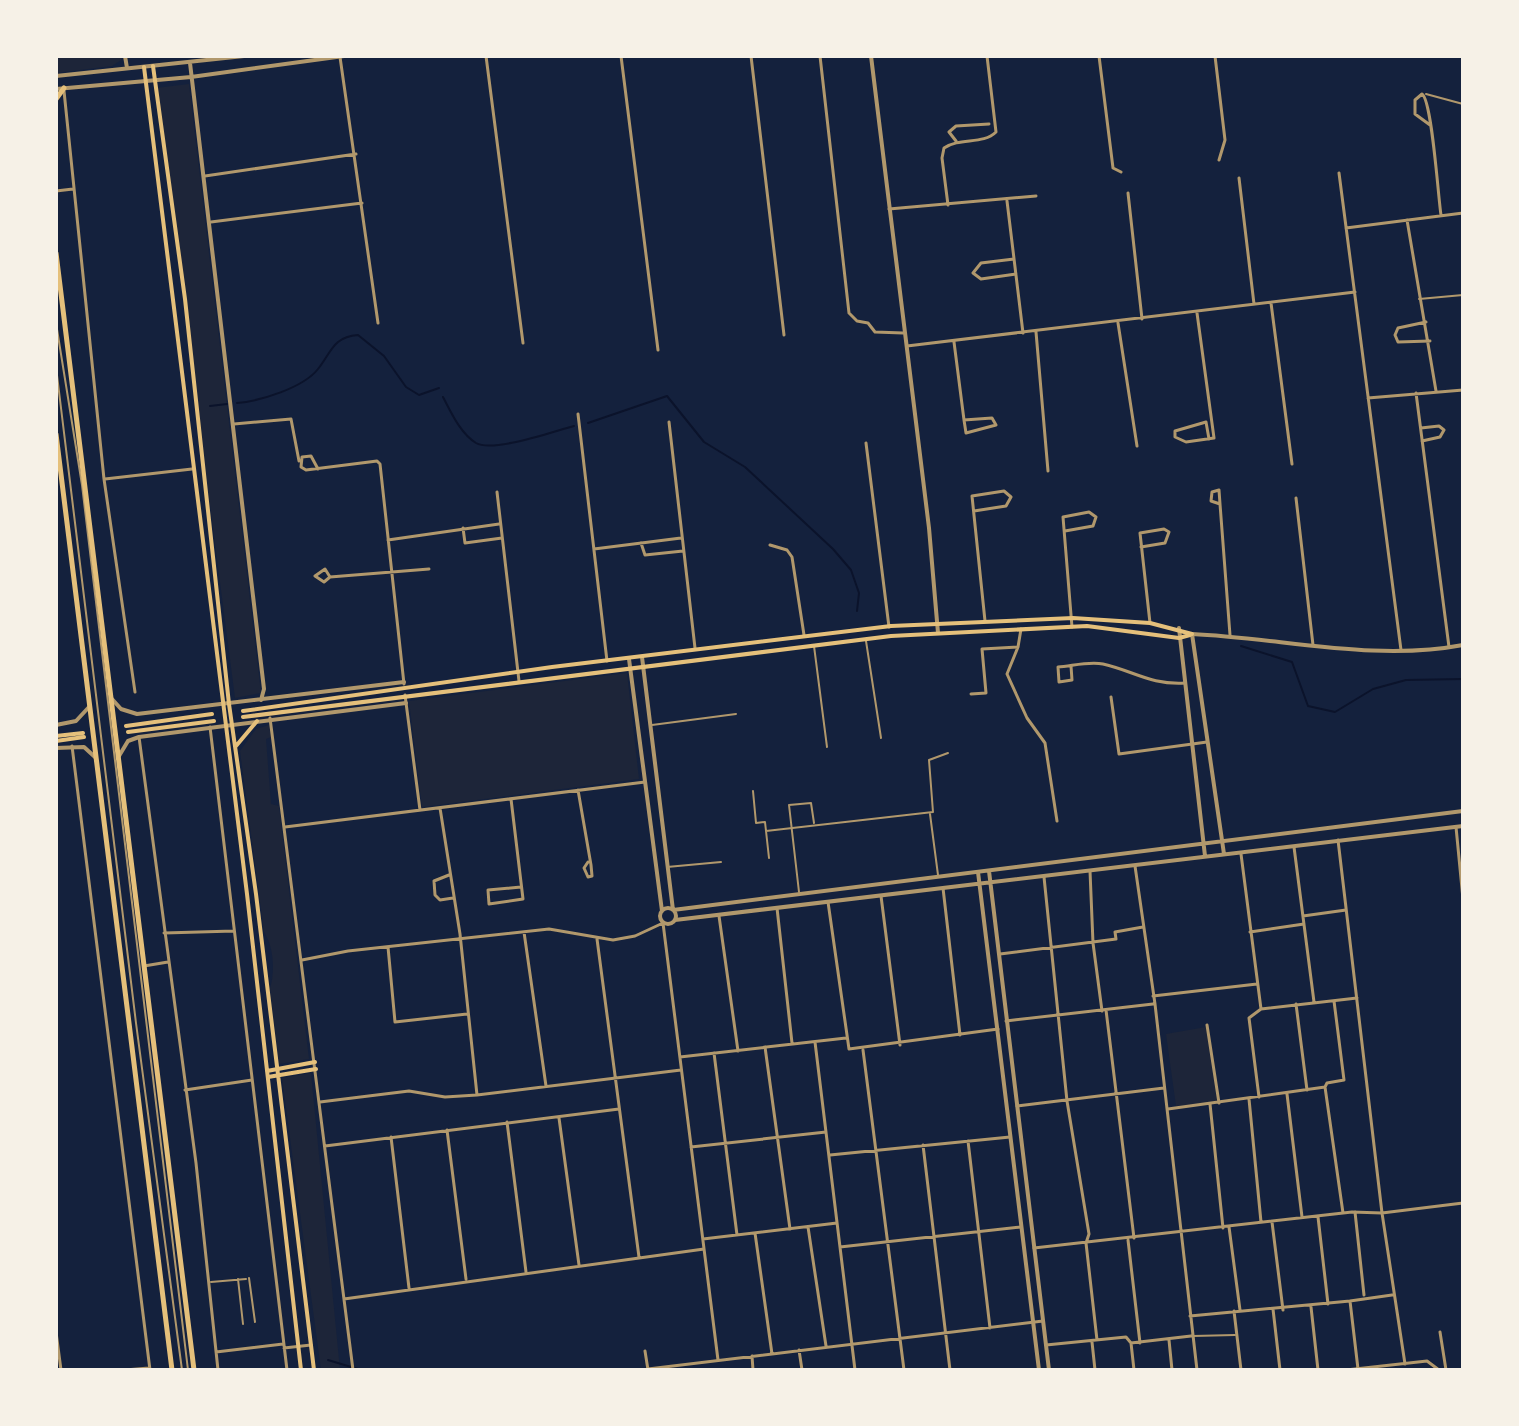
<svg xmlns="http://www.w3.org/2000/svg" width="1519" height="1426" font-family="Cabin,sans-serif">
<rect width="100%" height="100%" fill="#14213d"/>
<path fill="#1d2539" d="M56,56H121V60L112,66L56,73Z
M189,84L261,693L235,698L156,88Z
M627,673L639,779L422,807L409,701Z
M269,725L271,737L266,739L271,804L279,806L309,1059L279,1064L270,989C275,972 274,947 264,932L240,751L256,729Z
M1206,1027L1217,1102L1176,1106L1166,1034Z
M311,1073L340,1370H321L282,1078Z"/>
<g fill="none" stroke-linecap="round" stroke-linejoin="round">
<path stroke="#0b132b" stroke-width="2" d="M443,397C451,412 460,433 476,443C493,453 554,431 574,426
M237,403C260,401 303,388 318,369C332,351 333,337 358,335L384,356L406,387L419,395L439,388
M210,406L227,404
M588,423L667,396L704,442L745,467L833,549L851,570L859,593L857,611
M1241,646L1292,662L1308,706L1335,712L1373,689L1406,680L1463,679
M328,1360L361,1370"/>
<path stroke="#b1986c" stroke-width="2" d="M56,323L82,485L188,1370
M56,367L136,1023L182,1370
M866,641L881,738
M814,646L827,747
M652,725L736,714
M753,791L756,823L765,822L769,858
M930,814L938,875
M766,831L933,812L929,760L948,753
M667,867L721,862
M799,892L789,805L811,803L814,823
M1193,1336L1235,1335"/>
<path stroke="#b1986c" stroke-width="2" d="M1426,94L1463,104
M1419,299L1463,295
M249,1278L255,1322
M238,1279L243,1324
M211,1282L246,1279"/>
<path stroke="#b1986c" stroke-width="3" d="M486,56L523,343
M621,56L658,350
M751,56L784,335
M820,56L849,313L857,321L868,323L875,332L903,333
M1099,56L1113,168L1121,172
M1215,56L1225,140L1219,160
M340,57L378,323
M64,91L104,479L135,692
M1430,125L1415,114V100L1422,94C1432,100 1438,196 1441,215
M956,141L949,132L956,126L989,124
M1339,173L1401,650
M205,176L356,154
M1239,178L1254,304
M56,191L73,189
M1128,193L1142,319
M1007,201L1023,333
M948,205L942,158L944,148C960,137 983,145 996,132L987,56
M889,209L1036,196
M1407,220L1436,391
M211,222L362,203
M1346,228L1463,213
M1014,259L981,263L973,273L981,279L1016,274
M1271,303L1292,464
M1197,313L1214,438L1186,442L1175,437V431L1206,422L1209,439
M1426,322L1398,328L1395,335L1398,342L1430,341
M1118,323L1137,446
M1036,332L1048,471
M954,342L964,420L966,433L996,425L992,418L964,420
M907,346L1355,292
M1416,393L1449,647
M1368,398L1463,390
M578,414L607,661
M669,422L695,648
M234,424L291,419L299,461
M1421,428L1439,426L1444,430L1440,437L1422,441
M866,443L889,627
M318,469L311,456L302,457L301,467L306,470L377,461L380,464L404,684
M105,479L192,469
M497,492L519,681
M1296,498L1313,645
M1220,504L1211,501L1212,492L1219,490L1220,504L1230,635
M974,511L1006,506L1011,497L1004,491L972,496L985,621
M463,528L465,543L502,538
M1065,531L1093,526L1096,517L1089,512L1063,517L1072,627
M388,540L499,524
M641,543L645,555L683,551
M770,545L787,550L792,557L804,635
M1141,547L1165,543L1169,532L1164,529L1140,533L1150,623
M594,549L681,538
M330,577L325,569L315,576L324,582L330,577L429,569
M1021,629L1018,647L1007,674L1027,718L1045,743L1057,821
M1071,666L1072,680L1059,682L1058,667C1072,666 1089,661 1103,664C1134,671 1150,685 1185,683
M971,694L986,693L982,649L1018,647
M405,695L420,810
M1111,697L1119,754L1207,742
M270,718L353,1370
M210,727L287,1370
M139,737L196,1163L218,1370
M72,746L150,1370
M578,790L591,865L592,876L588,877L584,868L588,862
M511,799L523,899L489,904L488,890L521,887
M440,808L460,934L477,1095
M285,827L645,782
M1456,827L1463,899
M1338,840L1382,1213L1405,1364
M1294,847L1314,1002
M1241,854L1261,1009
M1135,866L1155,1004L1197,1370
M1090,871L1093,943L1102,1011
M449,875L434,881L435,895L440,900L453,898
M1044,877L1067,1101L1089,1234L1086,1243L1097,1340
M943,888L960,1035
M881,896L900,1045
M828,902L849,1049L998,1029
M777,908L792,1043
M719,916L738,1051
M1303,916L1346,910
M524,932L546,1086
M1250,932L1304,924
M164,933L234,931
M597,939L639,1257
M388,947L395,1022L467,1014
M1000,954L1116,939L1115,932L1143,927
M302,960L348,951L549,929L613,940L635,936L663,923L718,1360
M144,966L168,962
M1153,996L1257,984
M1296,1004L1307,1090
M1261,1009L1357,998
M1106,1010L1134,1238
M1006,1021L1153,1004
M1207,1025L1219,1103
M815,1042L855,1370
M765,1047L790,1229
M863,1050L904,1370
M714,1053L737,1235
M680,1057L846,1038
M1325,1087L1343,1213
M185,1090L252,1080
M1287,1094L1302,1217
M1259,1097L1249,1018L1261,1009
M1249,1099L1261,1222
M320,1102L409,1091L445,1097L477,1095L681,1070
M1210,1104L1223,1228
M1017,1106L1164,1088
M1168,1109L1325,1087L1327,1083L1344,1080L1334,1001
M559,1118L579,1265
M507,1122L526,1272
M447,1130L466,1279
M391,1137L409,1288
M968,1141L990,1328
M923,1145L950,1370
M325,1146L619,1109
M691,1147L826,1132
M830,1155L1010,1137
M1355,1212L1364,1295
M1318,1217L1328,1304
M1272,1222L1283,1310
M808,1227L826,1346
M1229,1227L1240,1310
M755,1233L772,1354
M703,1239L837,1223
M1128,1240L1140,1343
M840,1247L1021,1227
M1034,1248L1352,1212L1382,1213L1463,1203
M344,1299L704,1249
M1311,1307L1318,1370
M1273,1309L1280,1370
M1234,1311L1241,1370
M1190,1316L1350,1301
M56,1332L61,1370
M1440,1332L1446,1370
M1169,1340L1172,1370
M1092,1342L1095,1370
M1131,1343L1191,1336
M1046,1345L1126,1337L1131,1343L1134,1370
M284,1348L311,1345
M799,1350L802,1370
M645,1351L648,1370
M216,1352L283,1344
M752,1356L753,1370
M648,1369L1043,1321
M1358,1369L1350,1301L1392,1295
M125,1370L149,1368
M1346,1370L1427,1361L1439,1370"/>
<path stroke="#b1986c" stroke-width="4" d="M125,56L127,68
M871,56L929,528L938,633
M190,63L264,689L261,700
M56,76L244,56
M56,89L191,77L344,56
M1179,628L1205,856
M642,657L673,910L1463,811
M629,659L662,911
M112,699L121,709L137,714L404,682
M56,725L76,721L89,707
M56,748L84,747L96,758
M119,756L128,741L139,737L406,703
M1224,854L1192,634C1282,638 1374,662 1463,645
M989,871L1049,1370
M978,872L1039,1370
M660 916a8 8 0 1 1 16 0a8 8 0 1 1-16 0Z
M675,920L1463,826"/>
<path stroke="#e5c07b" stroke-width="4" d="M153,66L185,299L229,704L256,894L314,1370
M144,67L247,894L301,1370
M243,711L552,667L891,626L1073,618L1150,623L1192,634
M243,717L891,636L1087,626L1179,638L1190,635
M126,726L212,714
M128,732L214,721
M56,736L83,733
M56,741L84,737
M236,746L257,721
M267,1071L315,1062
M268,1077L316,1069"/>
<path stroke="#e5c07b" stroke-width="5" d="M56,99L64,88
M56,253L194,1370
M56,434L172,1370"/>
</g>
<rect width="1519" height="1426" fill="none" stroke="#f6f1e7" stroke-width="116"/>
</svg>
